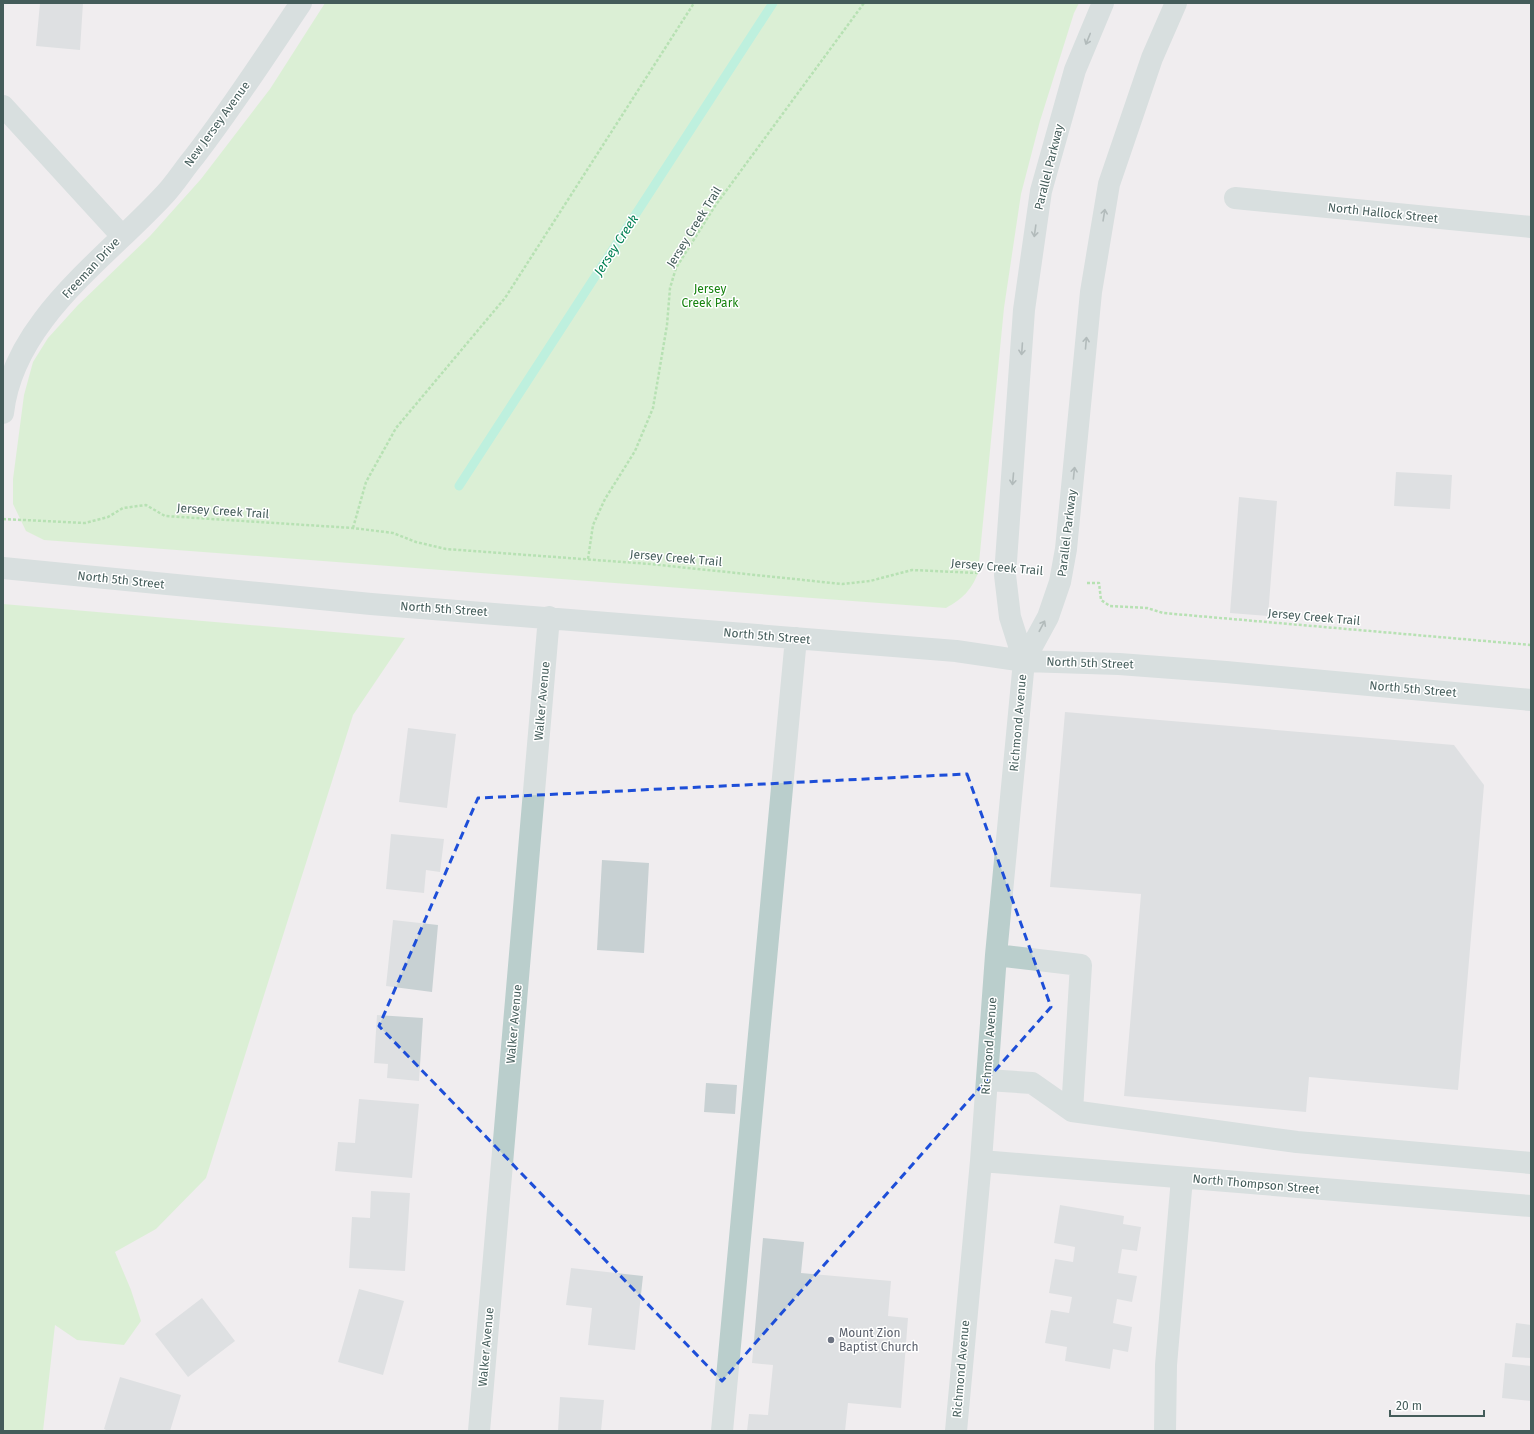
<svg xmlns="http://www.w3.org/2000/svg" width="1534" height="1434" font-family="'Fira Sans',sans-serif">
<rect width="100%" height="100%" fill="#f0edef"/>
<path fill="#c2f2b7" d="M325,3H1079L1074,13L1040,121L1021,194L1004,308L978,573C971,591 962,599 946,608L44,540L26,531L13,504V479L24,395L33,362L48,338L78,305L150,236L201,179L270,89Z
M3,604L405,638L353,715L206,1178L156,1229L115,1252L131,1290L141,1321L124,1345L77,1340L55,1325L43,1431H3Z"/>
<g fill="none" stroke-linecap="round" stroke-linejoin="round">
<path stroke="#80f3ca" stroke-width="9" d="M459,486L773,3"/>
</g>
<path fill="#c8d1d3" d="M40,3H83L80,50L36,46Z
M1396,472L1452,475L1450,509L1394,506Z
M1239,497L1277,501L1268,616L1230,613Z
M1065,712L1454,745L1484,785L1458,1090L1309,1077L1306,1112L1124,1096L1141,894L1050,887Z
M408,728L456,734L447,808L399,802Z
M391,834L444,839L440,872L426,870L424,893L386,889Z
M602,860L649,863L644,953L597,950Z
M393,920L438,925L432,992L386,986Z
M377,1015L423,1018L419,1081L387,1078L388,1064L374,1063Z
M706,1083L737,1085L735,1114L704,1112Z
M359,1099L419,1104L412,1178L335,1171L338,1142L355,1143Z
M371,1191L410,1193L405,1271L349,1268L352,1217L370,1218Z
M1060,1205L1124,1216L1123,1224L1141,1227L1137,1251L1122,1249L1118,1273L1137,1276L1132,1302L1117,1299L1113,1323L1132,1327L1128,1352L1113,1349L1110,1369L1065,1361L1067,1347L1045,1343L1051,1310L1069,1313L1072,1297L1049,1293L1055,1259L1073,1262L1075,1247L1054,1243Z
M763,1238L804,1242L801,1273L891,1281L888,1316L908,1318L901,1408L848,1403L845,1431H747L749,1414L768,1415L773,1365L752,1363Z
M571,1268L643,1276L635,1350L588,1345L592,1308L566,1305Z
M359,1289L404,1301L383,1375L338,1362Z
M202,1298L235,1341L188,1377L155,1334Z
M1516,1323L1531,1325V1358L1512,1357Z
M1505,1363L1531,1366V1401L1502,1398Z
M120,1377L181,1395L170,1431H108L104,1429Z
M560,1397L604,1400L601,1431H558Z"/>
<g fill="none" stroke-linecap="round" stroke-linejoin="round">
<path stroke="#72d36c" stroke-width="2.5" stroke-dasharray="3 2" stroke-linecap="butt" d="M3,519L85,523L108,517L123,508L146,505L165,516L353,528L393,533L416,542L446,549L650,564L842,584L870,581L912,570L978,573
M353,528L366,482L396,428L505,298L694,3
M588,559L593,525L605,499L635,451L653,408L667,325L670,288L676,268L715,206L864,3
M1087,583H1099L1101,600L1110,606L1147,608L1163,613L1531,645"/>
<path stroke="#bacecc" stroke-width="22" d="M3,106L122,236
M1235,198L1531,227
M3,413C13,320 107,258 166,193C176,182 184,169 194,157C232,108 266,55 301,3
M3,568L371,604L956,651L1024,661L1119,664L1226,672L1531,700
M1024,661L1048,617L1060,582L1066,549L1091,292L1109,184L1152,58L1176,3
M996,955L1081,965L1072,1111
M987,1080L1032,1083L1072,1111L1297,1142L1531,1163
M981,1161L1531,1206
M479,1431L549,617
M722,1431L796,638
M956,1431L981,1161L996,955L1024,661L1010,617L1005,575L1024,310L1041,191L1075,70L1103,3
M1165,1431L1166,1365L1182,1178"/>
</g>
<defs><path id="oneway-shaft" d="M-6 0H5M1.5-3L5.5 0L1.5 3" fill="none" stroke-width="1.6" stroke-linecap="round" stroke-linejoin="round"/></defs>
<g stroke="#677e7c">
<use href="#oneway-shaft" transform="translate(1088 39) rotate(112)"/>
<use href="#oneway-shaft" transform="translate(1104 215) rotate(-81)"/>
<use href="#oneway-shaft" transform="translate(1035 231) rotate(98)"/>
<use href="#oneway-shaft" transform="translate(1086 343) rotate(-85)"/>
<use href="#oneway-shaft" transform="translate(1022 349) rotate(94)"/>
<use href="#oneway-shaft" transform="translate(1074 473) rotate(-84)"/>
<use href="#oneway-shaft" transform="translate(1013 479) rotate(95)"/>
<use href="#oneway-shaft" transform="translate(1042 626) rotate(-62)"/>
</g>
<path d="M0 0H1534V1434H0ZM967,774L1051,1007L722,1381L379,1026L478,798Z" fill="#f0edef" fill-opacity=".55" fill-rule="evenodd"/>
<path fill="none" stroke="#1d4ed8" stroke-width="3" stroke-dasharray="8 5" stroke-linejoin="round" d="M967,774L1051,1007L722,1381L379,1026L478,798Z"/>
<circle fill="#6b7280" stroke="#fff" stroke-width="1.5" cx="831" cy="1340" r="4"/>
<g text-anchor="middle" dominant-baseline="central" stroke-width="3" stroke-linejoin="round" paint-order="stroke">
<g font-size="12" fill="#445c5a" stroke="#fff">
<text transform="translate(217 124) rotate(-54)">New Jersey Avenue</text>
<text transform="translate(1049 167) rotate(-76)">Parallel Parkway</text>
<text transform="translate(1383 213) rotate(6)">North Hallock Street</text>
<text transform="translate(694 227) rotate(-58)">Jersey Creek Trail</text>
<text transform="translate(91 268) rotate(-47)">Freeman Drive</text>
<text transform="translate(223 511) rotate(4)">Jersey Creek Trail</text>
<text transform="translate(1067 533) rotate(-83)">Parallel Parkway</text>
<text transform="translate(676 558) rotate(5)">Jersey Creek Trail</text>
<text transform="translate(997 567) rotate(5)">Jersey Creek Trail</text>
<text transform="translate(121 580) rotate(6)">North 5th Street</text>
<text transform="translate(444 609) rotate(4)">North 5th Street</text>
<text transform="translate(1314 617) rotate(5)">Jersey Creek Trail</text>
<text transform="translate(767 636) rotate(5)">North 5th Street</text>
<text transform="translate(1090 663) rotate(2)">North 5th Street</text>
<text transform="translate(1413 689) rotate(5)">North 5th Street</text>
<text transform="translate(542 701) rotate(-85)">Walker Avenue</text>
<text transform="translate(1018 723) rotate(-85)">Richmond Avenue</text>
<text transform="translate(514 1024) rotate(-85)">Walker Avenue</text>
<text transform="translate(989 1046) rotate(-86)">Richmond Avenue</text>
<text transform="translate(1256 1184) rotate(5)">North Thompson Street</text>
<text transform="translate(486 1347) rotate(-85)">Walker Avenue</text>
<text transform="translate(961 1369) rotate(-85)">Richmond Avenue</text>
</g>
<g font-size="12" fill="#17830f" stroke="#fff">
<text x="710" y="289">Jersey<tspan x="710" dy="14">Creek Park</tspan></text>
</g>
<g font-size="12" fill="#5b616d" stroke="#fff" text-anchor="start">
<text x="839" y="1333">Mount Zion<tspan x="839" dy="14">Baptist Church</tspan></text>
</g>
<g font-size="13" font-style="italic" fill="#058256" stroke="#fff">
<text transform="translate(616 245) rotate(-57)">Jersey Creek</text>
</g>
</g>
<rect width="1534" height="1434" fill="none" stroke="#445c5a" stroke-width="8"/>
<path d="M1390 1410v6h94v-6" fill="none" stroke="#445c5a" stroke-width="2"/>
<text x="1396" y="1410" font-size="12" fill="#445c5a" stroke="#ffffff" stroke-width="3" paint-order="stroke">20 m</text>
</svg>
